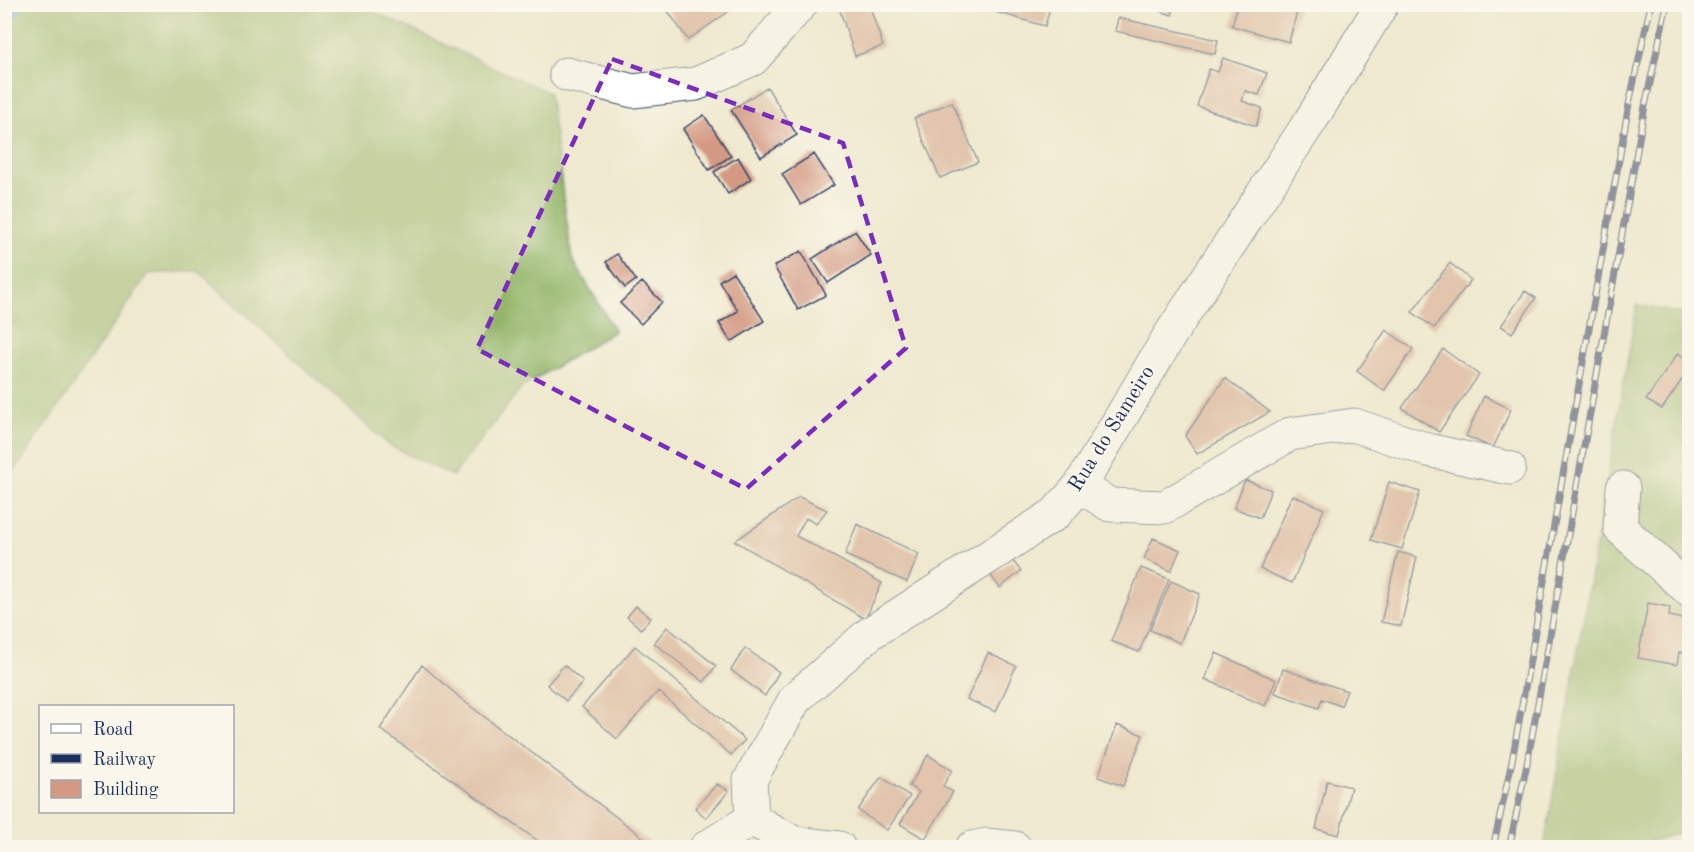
<svg xmlns="http://www.w3.org/2000/svg" width="1694" height="852" font-family="'Old Standard TT',serif">
<rect width="100%" height="100%" fill="#fbf7ec"/>
<filter id="ink" filterUnits="userSpaceOnUse"><feTurbulence type="fractalNoise" baseFrequency=".0167" numOctaves="2"/><feDisplacementMap in="SourceGraphic" scale="12" xChannelSelector="R" yChannelSelector="G"/><feConvolveMatrix kernelMatrix="1 2 1 2 8 2 1 2 1" color-interpolation-filters="sRGB"/></filter>
<filter id="wash" filterUnits="userSpaceOnUse"><feTurbulence type="fractalNoise" baseFrequency=".008" numOctaves="4" result="noise"/><feDisplacementMap in="SourceGraphic" scale="24" xChannelSelector="R" yChannelSelector="G"/><feGaussianBlur stdDeviation="1.35" result="paint"/><feColorMatrix in="noise" values="0 0 0 0 0 0 0 0 0 0 0 0 0 0 0 0 0 1.4 0 .05"/><feComposite in="paint" operator="in"/></filter>
<g filter="url(#wash)">
<rect width="100%" height="100%" fill="#efe9cf"/>
<path fill="#94b66a" stroke="#587264" stroke-width="1.5" d="M5,4L359,5L549,93L572,259L615,331L522,387L453,476L390,446L198,271L148,274L5,485Z
M1637,305L1689,315V829L1635,847L1544,848Z"/>
<g fill="none" stroke-linecap="round" stroke-linejoin="round">
<path stroke="#64aada" stroke-width="8" d="M4,26L22,4"/>
</g>
<g id="blocks">
<path fill="#d39982" d="M663,4H739L688,40Z
M869,4L883,46L855,56L838,5Z
M994,4H1051L1045,26L992,11Z
M1139,4H1175L1172,15Z
M1238,4H1299L1289,42L1232,26Z
M1118,18L1218,40L1215,54L1115,31Z
M1223,58L1267,73L1259,95L1245,91L1242,101L1262,108L1256,126L1197,106L1209,69L1218,72Z
M767,87L797,135L761,157L731,110Z
M952,102L978,162L940,178L914,118Z
M704,115L731,156L709,170L683,129Z
M814,154L834,185L801,205L782,174Z
M738,157L751,179L728,194L714,172Z
M855,231L871,255L828,283L812,259Z
M801,251L826,295L798,310L774,266Z
M617,254L636,280L625,288L606,262Z
M1450,263L1471,280L1434,328L1412,312Z
M733,272L764,321L731,342L719,323L738,311L719,281Z
M642,282L662,302L641,324L620,303Z
M1525,291L1536,298L1512,333L1501,326Z
M1386,330L1413,349L1384,391L1357,371Z
M1443,349L1479,375L1439,432L1402,408Z
M1678,353L1690,362V368L1662,409L1646,400Z
M1225,378L1270,412L1197,454L1185,436Z
M1484,396L1511,409L1493,448L1466,436Z
M1245,480L1271,490L1260,518L1234,508Z
M1389,482L1420,492L1402,549L1371,540Z
M1292,495L1324,509L1292,583L1260,569Z
M799,497L827,510L816,524L806,518L796,536L882,583L865,619L735,541Z
M857,524L919,554L907,582L845,555Z
M1153,538L1180,550L1171,571L1144,559Z
M1398,552L1417,557L1401,626L1381,622Z
M1012,560L1021,571L1000,588L991,576Z
M1141,568L1169,579L1139,652L1111,641Z
M1171,581L1200,594L1180,643L1150,630Z
M1648,603L1670,607L1669,616L1685,619L1683,633L1687,635L1684,653L1679,652L1677,665L1638,658Z
M636,606L651,618L641,629L627,617Z
M667,627L716,666L704,682L654,643Z
M635,646L745,740L731,755L658,691L617,739L582,707Z
M745,648L779,672L765,696L731,670Z
M988,653L1016,666L996,712L967,699Z
M1216,653L1276,680L1265,706L1205,679Z
M422,665L465,702L657,848H548L380,729Z
M564,665L583,682L566,701L547,685Z
M1283,669L1347,691L1341,706L1322,699L1319,708L1275,693Z
M1117,725L1143,735L1123,786L1098,777Z
M928,755L952,770L943,786L953,792L925,839L900,824L919,792L909,786Z
M881,777L910,796L887,830L858,810Z
M1327,781L1351,787L1339,835L1316,829Z
M717,784L729,791L706,818L695,808Z"/>
</g>
</g>
<g filter="url(#ink)">
<use href="#blocks" fill-opacity="0" stroke="#3b4b6f" stroke-width="1.5"/>
<g fill="none" stroke-linecap="round" stroke-linejoin="round">
<g stroke="#3b4b6f" stroke-width="35">
<path id="minor" d="M566,74L633,91L696,84L753,59L801,4
M1080,486L1110,505L1165,507L1290,434L1354,425L1428,450L1509,468
M1623,488L1620,528L1690,591
M752,819L750,780L795,699L869,634L1055,514L1080,486L1170,335L1311,120L1382,4
M752,819L794,843L839,848
M706,848L752,819
M972,848L986,845L1015,848"/>
</g>
<use href="#minor" stroke="#fff" stroke-width="33"/>
<g stroke="#1b2f5e" stroke-width="7">
<path id="rail" d="M1493,848L1512,761L1629,104L1651,4
M1509,848L1527,764L1645,106L1667,4"/>
</g>
<use href="#rail" stroke="#fbf7ec" stroke-width="4.5" stroke-dasharray="14" stroke-linecap="butt"/>
</g>
</g>
<path d="M0 0H1694V852H0ZM612,59L843,143L906,348L746,489L477,349Z" fill="#efe9cf" fill-opacity=".55" fill-rule="evenodd"/>
<path fill="none" stroke="#7b2cbf" stroke-width="4.5" stroke-dasharray="12 8" stroke-linejoin="round" d="M612,59L843,143L906,348L746,489L477,349Z"/>
<g text-anchor="middle" dominant-baseline="central" stroke-width="4.5" stroke-linejoin="round" paint-order="stroke">
<g font-size="21" fill="#1b2f5e" stroke="#fbf7ec">
<text transform="translate(1112 429) rotate(-58)">Rua do Sameiro</text>
</g>
</g>
<rect width="1694" height="852" fill="none" stroke="#fbf7ec" stroke-width="24"/>
<rect x="39" y="705" width="195" height="108" fill="#fbf7ec" stroke="#a1a7b3" stroke-width="1.5"/>
<rect x="51" y="724" width="30" height="9" fill="#ffffff" stroke="#a1a7b3" stroke-width="1.5"/>
<text x="93" y="735" font-size="18" fill="#1b2f5e">Road</text>
<rect x="51" y="754" width="30" height="9" fill="#1b2f5e" stroke="#a1a7b3" stroke-width="1.5"/>
<text x="93" y="765" font-size="18" fill="#1b2f5e">Railway</text>
<rect x="51" y="780" width="30" height="18" fill="#d39982" stroke="#a1a7b3" stroke-width="1.5"/>
<text x="93" y="795" font-size="18" fill="#1b2f5e">Building</text>
</svg>
